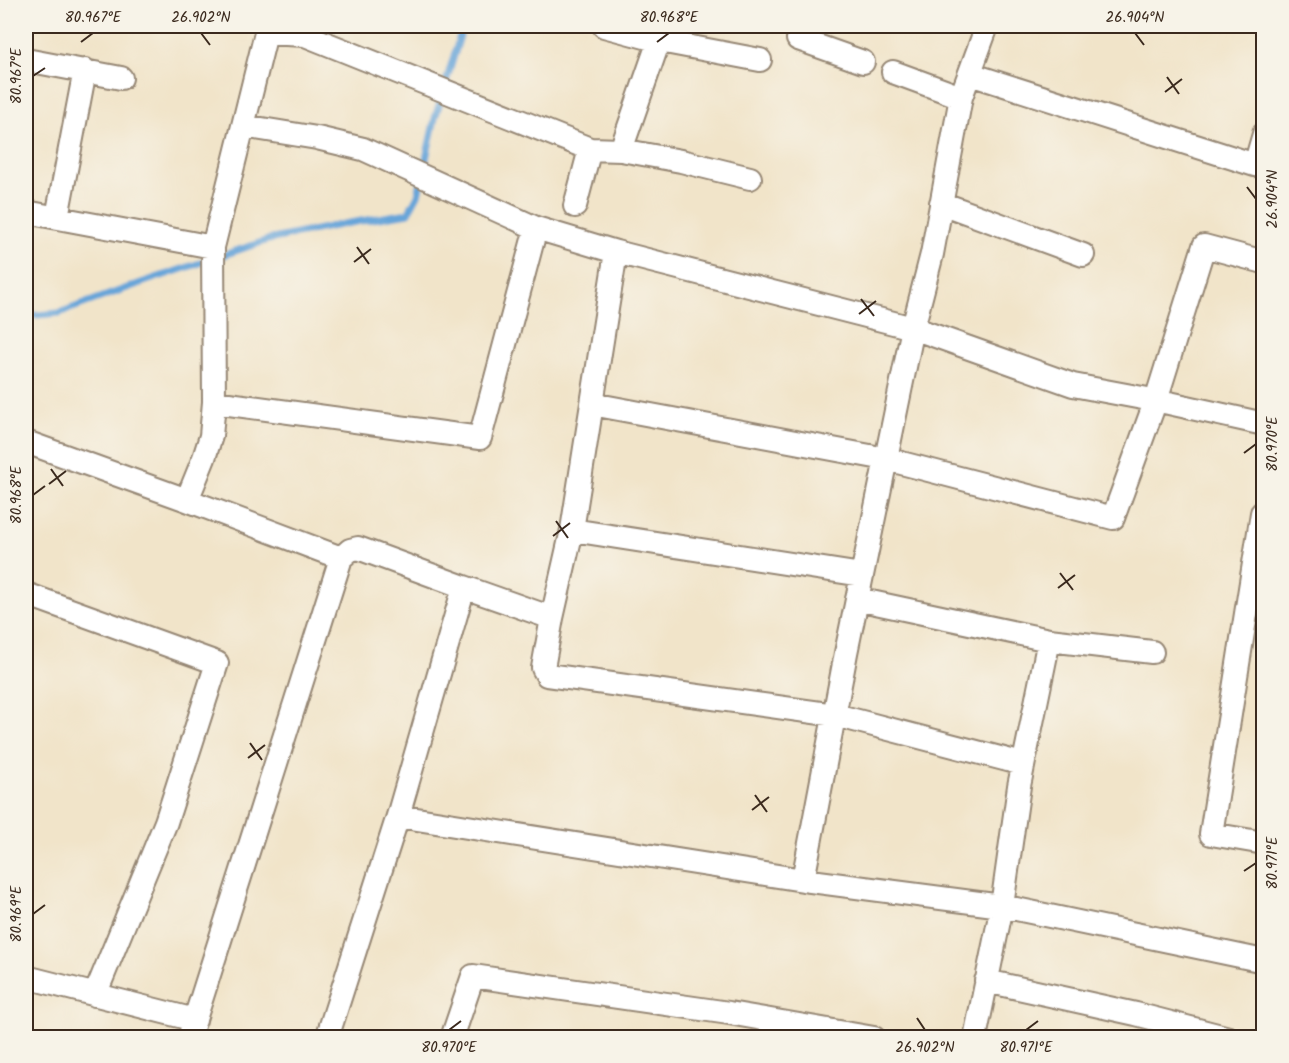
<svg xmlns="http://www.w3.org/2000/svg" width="1289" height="1063" font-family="Kalam,sans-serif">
<rect width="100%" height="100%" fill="#f7f3e8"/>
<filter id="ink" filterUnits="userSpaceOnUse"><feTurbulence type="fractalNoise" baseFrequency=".0167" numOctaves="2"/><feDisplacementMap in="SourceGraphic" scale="12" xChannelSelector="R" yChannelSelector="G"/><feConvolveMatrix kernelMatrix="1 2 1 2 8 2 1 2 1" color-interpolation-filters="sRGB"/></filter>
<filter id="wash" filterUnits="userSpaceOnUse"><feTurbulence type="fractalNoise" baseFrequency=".008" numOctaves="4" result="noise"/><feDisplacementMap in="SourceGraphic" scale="24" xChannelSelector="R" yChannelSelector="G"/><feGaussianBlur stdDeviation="1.35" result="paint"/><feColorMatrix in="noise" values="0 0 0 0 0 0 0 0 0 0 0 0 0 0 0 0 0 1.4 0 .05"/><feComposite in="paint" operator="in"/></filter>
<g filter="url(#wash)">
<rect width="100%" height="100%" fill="#f1e4c9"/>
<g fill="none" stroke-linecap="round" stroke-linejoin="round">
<path stroke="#67a5d9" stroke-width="7" d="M26,316L59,313L141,283L268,240L344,224L408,213L418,195L435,118L463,26"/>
</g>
</g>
<g filter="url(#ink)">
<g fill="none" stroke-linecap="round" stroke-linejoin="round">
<g stroke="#968774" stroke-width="26">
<path id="minor" d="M604,26L660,41L760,60
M803,26L798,39L863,62
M305,35L590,149
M26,60L121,78
M893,72L961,97
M970,74L1255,165
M243,126L317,138L363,149L536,228
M1264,134L1255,165L1264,166
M621,150L681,161L750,178
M941,203L1083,255
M575,206L590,149L621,150L664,26
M26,212L213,247
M57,217L85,70
M214,402L480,438L536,228L616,252
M592,404L886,459L1113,518L1156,400L1204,246L1264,262
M26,442L187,500L204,458L211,436L214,402L213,247L266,33L305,35L307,26
M187,500L341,558L189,1038
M1264,513H1262L1211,834L1264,843
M572,530L862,575
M464,587L552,618L572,530L616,252L913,328L932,254L961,97L987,26
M26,594L217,663L166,822L95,995
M857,599L1049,640L1152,652
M552,618L543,668L547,675L835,715L1023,764
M398,816L803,880L1002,906L1264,961
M803,880L846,653L913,328L1073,385L1169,403L1264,424
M26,977L195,1020
M986,981L1136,1014L1229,1038
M327,1038L398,816L464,587L358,548L350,550L341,558
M452,1038L473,976L729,1013L874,1038
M975,1038L1002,906L1019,786L1049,640"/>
</g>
<use href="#minor" stroke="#fff" stroke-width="22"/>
</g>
</g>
<path fill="none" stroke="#3b2a1e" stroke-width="2" d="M201,33L210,45M1135,33L1144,45M81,42L93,33M657,42L669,33M33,76L45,68M1167,77L1179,94M1165,92L1182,79M1247,187L1256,199M357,247L369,264M354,262L371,249M861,299L874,316M859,314L876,301M1244,453L1256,444M51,469L63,486M49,484L66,471M33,495L45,486M556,521L568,538M553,536L570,523M1060,573L1073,590M1058,588L1075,575M250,743L262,760M248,758L265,745M755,795L767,812M752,810L769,797M1244,871L1256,863M33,914L45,905M917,1018L925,1030M449,1030L461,1021M1026,1030L1038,1021"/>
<rect width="1289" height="1063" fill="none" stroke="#f7f3e8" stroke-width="66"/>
<rect x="33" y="33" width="1223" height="997" fill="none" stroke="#3b2a1e" stroke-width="2"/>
<g font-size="15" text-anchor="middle" fill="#3b2a1e">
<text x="93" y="22">80.967°E</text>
<text x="201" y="22">26.902°N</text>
<text x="669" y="22">80.968°E</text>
<text x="1135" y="22">26.904°N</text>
<text transform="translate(16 76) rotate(-90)" y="5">80.967°E</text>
<text transform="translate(1272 199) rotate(-90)" y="5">26.904°N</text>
<text transform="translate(1272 444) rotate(-90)" y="5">80.970°E</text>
<text transform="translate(16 495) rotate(-90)" y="5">80.968°E</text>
<text transform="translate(1272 863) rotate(-90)" y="5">80.971°E</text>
<text transform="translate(16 914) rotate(-90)" y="5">80.969°E</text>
<text x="449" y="1052">80.970°E</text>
<text x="925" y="1052">26.902°N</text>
<text x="1026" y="1052">80.971°E</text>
</g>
</svg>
